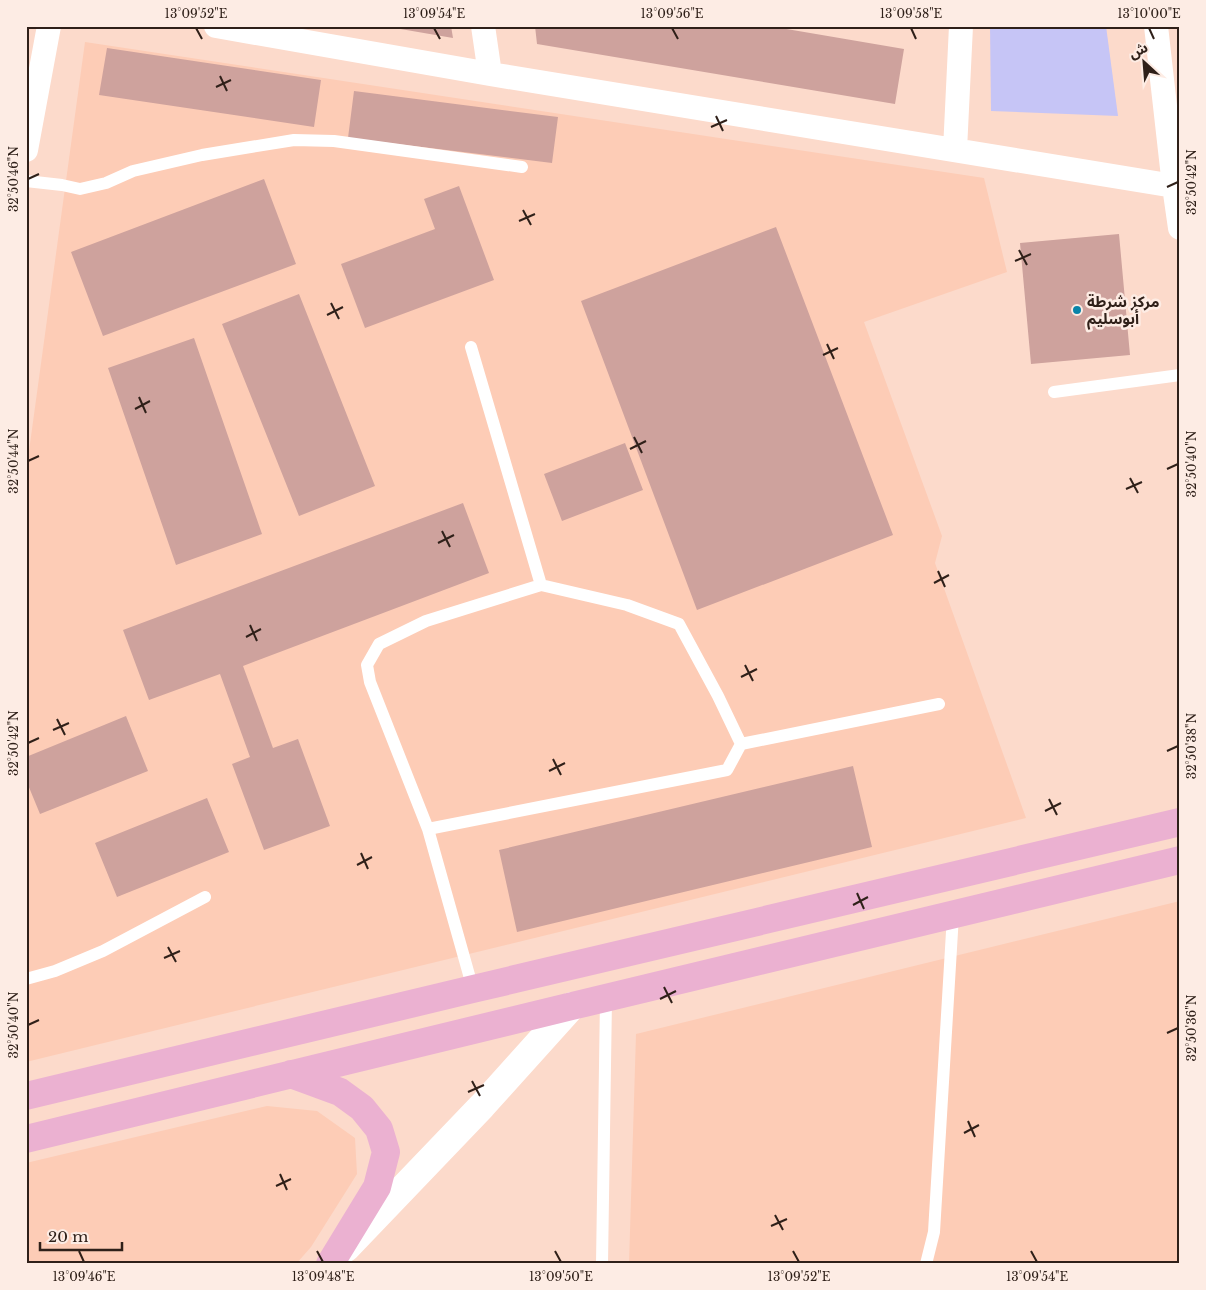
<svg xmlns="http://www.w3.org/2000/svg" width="1206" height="1290" font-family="'Libre Baskerville','Noto Sans Arabic',serif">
<rect width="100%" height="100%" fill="#fcdacb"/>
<path fill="#fdccb6" d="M85,42L984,178L1007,272L864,322L942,536L935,563L1026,818L26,1062V473Z
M1180,901V1264H629L636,1034Z
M267,1106L317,1111L355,1138L357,1174L311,1247L296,1264H26V1163Z"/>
<path fill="#c6c5f6" d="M990,26H1106L1118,116L991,111Z"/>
<path fill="#cea29d" d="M389,26H451L453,38L389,27Z
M535,26H769L904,49L895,104L537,44Z
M107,48L321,80L314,127L99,95Z
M354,91L558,117L552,163L348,138Z
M264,179L296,264L103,336L71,252Z
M459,186L494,280L365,328L341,264L435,229L424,199Z
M776,227L893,535L697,610L581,301Z
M1119,234L1130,355L1031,364L1020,243Z
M299,294L375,486L299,516L222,324Z
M194,338L262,534L176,565L108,368Z
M625,443L643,490L562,521L544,474Z
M463,503L489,573L243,666L273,748L298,739L330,826L264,850L232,764L250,757L220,674L149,700L123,630Z
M126,716L148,771L40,814L26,780V757Z
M853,766L872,847L517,932L499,850Z
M207,798L229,852L117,897L95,843Z"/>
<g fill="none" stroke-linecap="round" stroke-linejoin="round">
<path stroke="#fff" stroke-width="12" d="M26,181L62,185L80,189L106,183L133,171L202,155L294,140L334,141L522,167
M471,347L541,585
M1054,392L1180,375
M741,744L939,704
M428,829L727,770L741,744L718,696L679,624L627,605L541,585L426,621L379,644L367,665L370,682L428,829L473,989
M26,979L55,971L103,951L205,897
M602,1264L606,999
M926,1264L934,1232L953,915"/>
<path stroke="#fff" stroke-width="24" d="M216,26L490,74L1180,187
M483,26L490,74
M1156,26L1174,186L1180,228
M26,150L49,26
M955,150L961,26"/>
<path stroke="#fff" stroke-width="28" d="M346,1248L482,1106L572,1006"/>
<path stroke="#ebb1d1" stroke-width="28" d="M291,1074L340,1092L362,1108L379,1129L386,1152L377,1187L330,1264
M26,1096L473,989L1180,822
M26,1139L572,1006L1180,860"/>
</g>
<path fill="none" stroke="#2f2019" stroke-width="2" d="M196,28L202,39M434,28L440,39M672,28L678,39M911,28L916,39M1149,28L1154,39M220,76L227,91M216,87L231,80M716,116L723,131M711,127L727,120M28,179L39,174M1167,187L1178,182M523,210L531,225M519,221L535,214M1019,250L1027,265M1015,261L1031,254M331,303L339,319M327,315L343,307M827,344L834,359M823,355L838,348M139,397L146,413M135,409L150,401M634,437L642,453M630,449L646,441M28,461L39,456M1167,469L1178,464M1130,478L1138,493M1126,489L1142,482M442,531L450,547M438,543L454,535M938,571L945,587M934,583L949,575M250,625L257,641M246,637L261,629M745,665L753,681M741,677L757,669M57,719L65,735M53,730L69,723M28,743L39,738M1167,751L1178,746M553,759L561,775M549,771L565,763M1049,799L1057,815M1045,811L1061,803M361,853L368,869M357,865L372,857M857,893L864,909M853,905L868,897M168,947L176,962M164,958L180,951M664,987L672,1003M660,999L676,991M28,1025L39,1020M1167,1033L1178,1028M472,1081L480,1096M468,1092L484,1085M968,1121L975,1137M964,1133L979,1125M280,1174L287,1190M276,1186L291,1179M775,1215L783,1230M771,1226L787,1219M79,1251L84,1262M317,1251L323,1262M555,1251L561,1262M793,1251L799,1262M1031,1251L1037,1262"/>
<circle fill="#0984a9" stroke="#fdece4" stroke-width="2" cx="1077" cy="310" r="5"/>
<g text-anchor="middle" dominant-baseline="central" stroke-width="5" stroke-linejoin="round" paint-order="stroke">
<g font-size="15" font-weight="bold" fill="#2f2019" stroke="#fdece4" text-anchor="start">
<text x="1087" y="301">مركز شرطة<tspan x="1087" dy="17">أبوسليم</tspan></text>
</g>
</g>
<rect width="1206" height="1290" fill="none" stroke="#fdece4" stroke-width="55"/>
<g transform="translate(1144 62) rotate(334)" stroke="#fdece4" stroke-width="4" paint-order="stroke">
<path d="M0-4L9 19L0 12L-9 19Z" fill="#2f2019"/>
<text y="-8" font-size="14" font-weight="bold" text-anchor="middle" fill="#2f2019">ش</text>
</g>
<path d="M40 1242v8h82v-8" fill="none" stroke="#2f2019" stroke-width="2.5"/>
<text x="48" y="1242" font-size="15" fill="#2f2019" stroke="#fdece4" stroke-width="4" paint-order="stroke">20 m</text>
<rect x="28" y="28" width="1150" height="1234" fill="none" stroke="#2f2019" stroke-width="2"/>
<g font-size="12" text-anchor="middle" fill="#2f2019">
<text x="196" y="18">13°09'52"E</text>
<text x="434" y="18">13°09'54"E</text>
<text x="672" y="18">13°09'56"E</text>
<text x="911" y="18">13°09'58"E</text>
<text x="1149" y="18">13°10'00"E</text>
<text transform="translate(14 179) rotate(-90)" y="4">32°50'46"N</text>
<text transform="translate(1192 182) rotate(-90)" y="4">32°50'42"N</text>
<text transform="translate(14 461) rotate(-90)" y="4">32°50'44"N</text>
<text transform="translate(1192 464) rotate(-90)" y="4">32°50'40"N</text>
<text transform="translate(14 743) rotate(-90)" y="4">32°50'42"N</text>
<text transform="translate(1192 746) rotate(-90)" y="4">32°50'38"N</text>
<text transform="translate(14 1025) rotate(-90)" y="4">32°50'40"N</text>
<text transform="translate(1192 1028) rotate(-90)" y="4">32°50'36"N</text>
<text x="84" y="1281">13°09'46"E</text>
<text x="323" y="1281">13°09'48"E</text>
<text x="561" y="1281">13°09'50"E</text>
<text x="799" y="1281">13°09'52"E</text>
<text x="1037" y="1281">13°09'54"E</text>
</g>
</svg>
